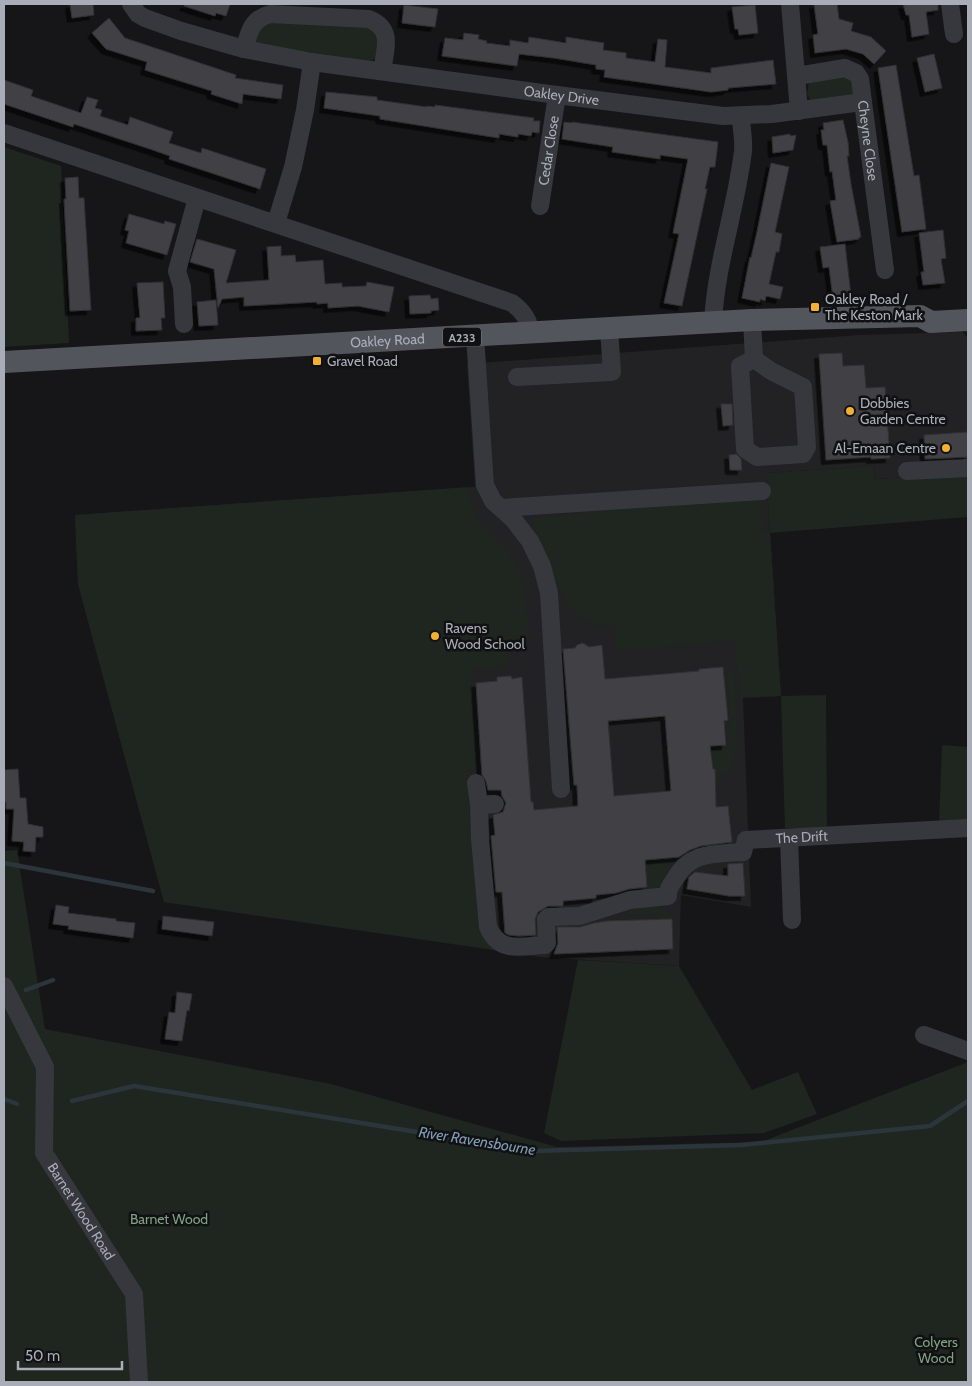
<svg xmlns="http://www.w3.org/2000/svg" width="972" height="1386" font-family="Cabin,sans-serif">
<defs>
<filter id="shadow"><feDropShadow dx="-4.5" dy="4.5" stdDeviation="0" flood-color="#0009"/></filter>
</defs>
<rect width="100%" height="100%" fill="#161618"/>
<path fill="#222225" d="M962,332L968,338V474L875,479L874,466L766,473L781,696L743,698L751,907L681,895L679,966L540,957L164,902L78,584L75,515L475,487L467,364L859,335Z"/>
<path fill="#1e261f" d="M262,22L371,25L380,36L378,57L371,61L256,45L254,42Z
M843,75L853,79L854,94L810,100L807,94L809,82Z
M4,147L61,166L69,343L4,347Z
M874,466L875,479L968,474V517L770,533L781,696L826,695L827,828H785L781,696L740,697L735,641L617,651L615,625C610,626 604,627 599,626C596,626 592,624 589,622C562,607 556,581 546,555C541,543 532,531 534,518L760,497L763,533H770L766,473Z
M469,487C471,494 471,503 474,510C479,526 506,546 515,562C527,585 527,613 529,638L510,641L507,643L508,666L475,669L471,674L476,768L466,771L481,934L486,940L497,950L164,902L78,584L75,515Z
M726,671H734L738,741L735,750L736,759L729,773H722L723,783L715,773L714,767L707,768L706,755L713,754V749L729,748L728,723L731,722Z
M942,745L968,747V822L939,824Z
M17,850L45,1029L331,1084L557,1147L761,1142L968,1062V1382H4V851Z
M655,860L657,862L664,861L672,869C666,880 661,891 648,891L645,861Z
M649,903L658,906L671,914L672,919L654,920L653,914L629,915V906Z
M578,960L679,966L752,1090L798,1072L817,1114L764,1133L561,1141L544,1133Z"/>
<g fill="none" stroke-linecap="round" stroke-linejoin="round">
<path stroke="#2c353c" stroke-width="4.5" d="M4,863L153,891
M26,990L53,980
M4,1099L17,1104
M72,1101L134,1086L534,1151L741,1145L930,1126L968,1101"/>
</g>
<path fill="#404145" stroke="#303034" fill-rule="evenodd" filter="url(#shadow)" d="M70,4H93L94,15L72,18Z
M185,4H230L226,16L216,13L215,16L184,6Z
M814,4H837L839,19L853,23L851,31L871,37L886,51L874,64L863,54L846,49L815,53L813,35L818,34Z
M903,4H938V10L926,12L929,34L912,37L909,15H906Z
M404,5L438,9L435,27L402,23Z
M755,5L758,33L739,35L738,29H735L732,7Z
M109,18L125,38L236,75L235,78L283,85L281,99L243,94L242,104L211,94L212,91L145,70L147,62L106,49L92,33Z
M464,33L479,35L478,39L487,41L486,43L510,46V40L528,43L529,37L566,43V37L604,43L603,50L626,53V58L655,62L658,39L667,40L665,67L711,73V68L773,60L776,84L728,88V90L711,92L604,77L605,70L596,69V65L554,58L519,54L517,66L442,56L445,38L463,40Z
M934,54L942,88L925,92L917,58Z
M896,65L914,176L919,175L926,229L902,232L878,68Z
M4,80L33,90L31,96L81,113L87,97L98,100L95,108L102,110L100,116L128,125L130,117L173,132L169,143L201,153L202,148L266,169L260,189L169,159L170,156L150,149L74,124L73,127L4,104Z
M326,92L377,97V100L427,107V106L435,107V105L534,118L533,121H540L539,133L532,132L531,136L518,134V137L499,134V138L380,119V116L324,108Z
M843,120L848,142L849,156H847L851,184L861,237H859V239L837,242L830,201L836,200L832,171L830,172L827,145H823L821,130H824L823,123Z
M564,122L572,123V122L718,142L715,167H710L705,189H707L682,306L664,303L679,234L673,233L688,159L660,155V159L612,152L613,147L562,139Z
M790,134V136L796,135L793,150L773,153L772,137Z
M771,163L789,167L775,232L782,234L779,252H776L769,284L783,287L780,299L766,296L765,301L760,299V302L742,298L750,257L751,258L757,232Z
M78,177L79,198H84L91,310L70,311L64,199H66L65,178Z
M129,214L164,224L165,221L176,224L167,255L126,243L129,231L125,230Z
M943,230L946,258L941,259L945,283L923,285L921,272H924L919,233Z
M197,239L236,250L226,283L269,280L267,247L281,246V256L295,255L296,262L323,260L325,284L342,283V287L366,286L367,282L394,287L389,312L358,306L328,308V303L317,304V302L244,306V297L222,299L218,308L214,269L190,262Z
M845,244L851,296L833,298L829,267L823,268L820,247Z
M163,282L165,318H161L162,330L136,331V318H140L137,283Z
M430,295L431,299L438,298L439,310L431,311V313L410,314L409,296Z
M216,300L218,325L199,326L197,302Z
M842,353L843,366L864,365L866,388L885,387L890,458L871,459V457L826,460L819,354Z
M721,404H732L733,425L723,426Z
M968,432V457L925,459L924,435Z
M736,454L741,459L742,470H730L729,455Z
M583,643L589,647L602,645L605,679L699,671V669L723,667L728,720L724,721L726,745L710,746L713,769H715L716,807L728,806L732,842L701,846L690,850L679,857L645,860L647,887L629,889L616,893L596,895V898L563,901V906H548L538,912L535,919L536,935L519,936L509,935L505,933L502,892H496L491,836L495,835L493,815L503,812L506,803L502,796L501,790H488L486,781L482,775L476,683L497,681V677L511,676L512,679L522,677L531,802H533L534,810L578,806L577,785H574L563,649L575,648L577,645ZM665,716L671,791L614,796L608,721Z
M18,769L20,798H26L28,824L43,827V837H36L35,852L23,851L24,842L12,841L14,809H6V802H4V770Z
M743,863L745,896H729L687,889L689,877L695,872L728,876V864Z
M56,905L69,907L68,913L116,919V921L135,923L133,938L68,929L69,926L53,924Z
M163,916L214,922L212,936L162,929Z
M672,919L673,949L554,954L558,943L557,927H580L594,923L607,921Z
M177,992L192,994L189,1011L187,1010L182,1041L165,1039L169,1012L175,1013Z"/>
<g fill="none" stroke-linecap="round" stroke-linejoin="round">
<g stroke="#37383d" stroke-width="18">
<path id="s1" d="M131,4L138,14L145,18L181,31L244,49L312,62L557,95L723,116L772,114L862,102"/>
<path d="M790,4L799,111"/>
<path d="M950,4L954,34"/>
<path d="M244,49C250,32 250,20 270,14L369,19C394,29 385,50 382,71"/>
<path id="s2" d="M797,76L845,68L856,73L860,79L885,270"/>
<path d="M4,133L512,303C522,310 530,321 530,333"/>
<path id="s3" d="M540,206L557,95"/>
<path d="M276,223L293,167L305,110L312,62"/>
<path d="M752,320L754,359"/>
<path d="M713,322C716,264 736,209 743,151C744,139 741,127 741,116"/>
<path d="M184,324L182,287L177,271L197,198"/>
<path d="M475,336L485,485L493,501L513,519L530,541L542,566L549,593L561,789"/>
<path d="M754,359L771,371L803,387L807,447L803,454L757,457L745,449L740,366Z"/>
<path d="M517,377L612,372L609,329"/>
<path d="M907,471L968,468"/>
<path d="M501,508L762,491"/>
<path d="M476,783L479,805"/>
<path id="s4" d="M495,804L479,805L480,839L488,927C500,954 520,946 545,945L547,943L546,919L548,917L580,916L630,900L668,896C667,889 671,885 675,879C690,851 715,854 743,852L746,840L968,828"/>
<path d="M789,838L792,920"/>
<path id="s5" d="M4,986L45,1067L44,1153L134,1294L139,1382"/>
<path d="M924,1035L968,1051"/>
</g>
<path stroke="#53555c" stroke-width="22" id="s6" d="M4,362L752,320L920,316L931,322L968,320"/>
</g>
<g fill="#f2b134" stroke="#111113" stroke-width="2">
<rect x="810" y="302" width="10" height="10" rx="2.5"/>
<rect x="312" y="356" width="10" height="10" rx="2.5"/>
<circle cx="850" cy="411" r="5"/>
<circle cx="946" cy="448" r="5"/>
<circle cx="435" cy="636" r="5"/>
</g>
<g text-anchor="middle" dominant-baseline="central" stroke-width="5" stroke-linejoin="round" paint-order="stroke">
<rect fill="#111113" stroke="#7b7e86" stroke-width="1" x="443" y="327.5" width="38" height="19" rx="4"/>
<g font-size="12" font-weight="bold" fill="#a8adb8">
<text x="462" y="337">A233</text>
</g>
<g font-size="14" fill="#a8adb8" stroke="#111113">
<text stroke="none"><textPath href="#s1" startOffset="445">Oakley Drive</textPath></text>
<text stroke="none"><textPath href="#s2" startOffset="130">Cheyne Close</textPath></text>
<text stroke="none"><textPath href="#s3" startOffset="56">Cedar Close</textPath></text>
<text stroke="none"><textPath href="#s6" startOffset="384">Oakley Road</textPath></text>
<text stroke="none"><textPath href="#s4" startOffset="521">The Drift</textPath></text>
<text stroke="none"><textPath href="#s5" startOffset="246">Barnet Wood Road</textPath></text>
</g>
<g font-size="14" fill="#a8adb8" stroke="#111113" text-anchor="start">
<text x="825" y="299">Oakley Road /<tspan x="825" dy="16">The Keston Mark</tspan></text>
<text x="327" y="361">Gravel Road</text>
<text x="860" y="403">Dobbies<tspan x="860" dy="16">Garden Centre</tspan></text>
<text x="936" y="448" text-anchor="end">Al-Emaan Centre</text>
<text x="445" y="628">Ravens<tspan x="445" dy="16">Wood School</tspan></text>
</g>
<g font-size="14" fill="#7fa381" stroke="#111113">
<text x="169" y="1219">Barnet Wood</text>
<text x="936" y="1342">Colyers<tspan x="936" dy="16">Wood</tspan></text>
</g>
<g font-size="15" font-style="italic" fill="#7f9bb3" stroke="#111113">
<text transform="translate(477 1141) rotate(9)">River Ravensbourne</text>
</g>
</g>
<rect width="972" height="1386" fill="none" stroke="#a8adb8" stroke-width="10"/>
<path d="M18 1361v8h104v-8" fill="none" stroke="#a8adb8" stroke-width="2.5"/>
<text x="25" y="1361" font-size="15" fill="#a8adb8" stroke="#111113" stroke-width="4" paint-order="stroke">50 m</text>
</svg>
